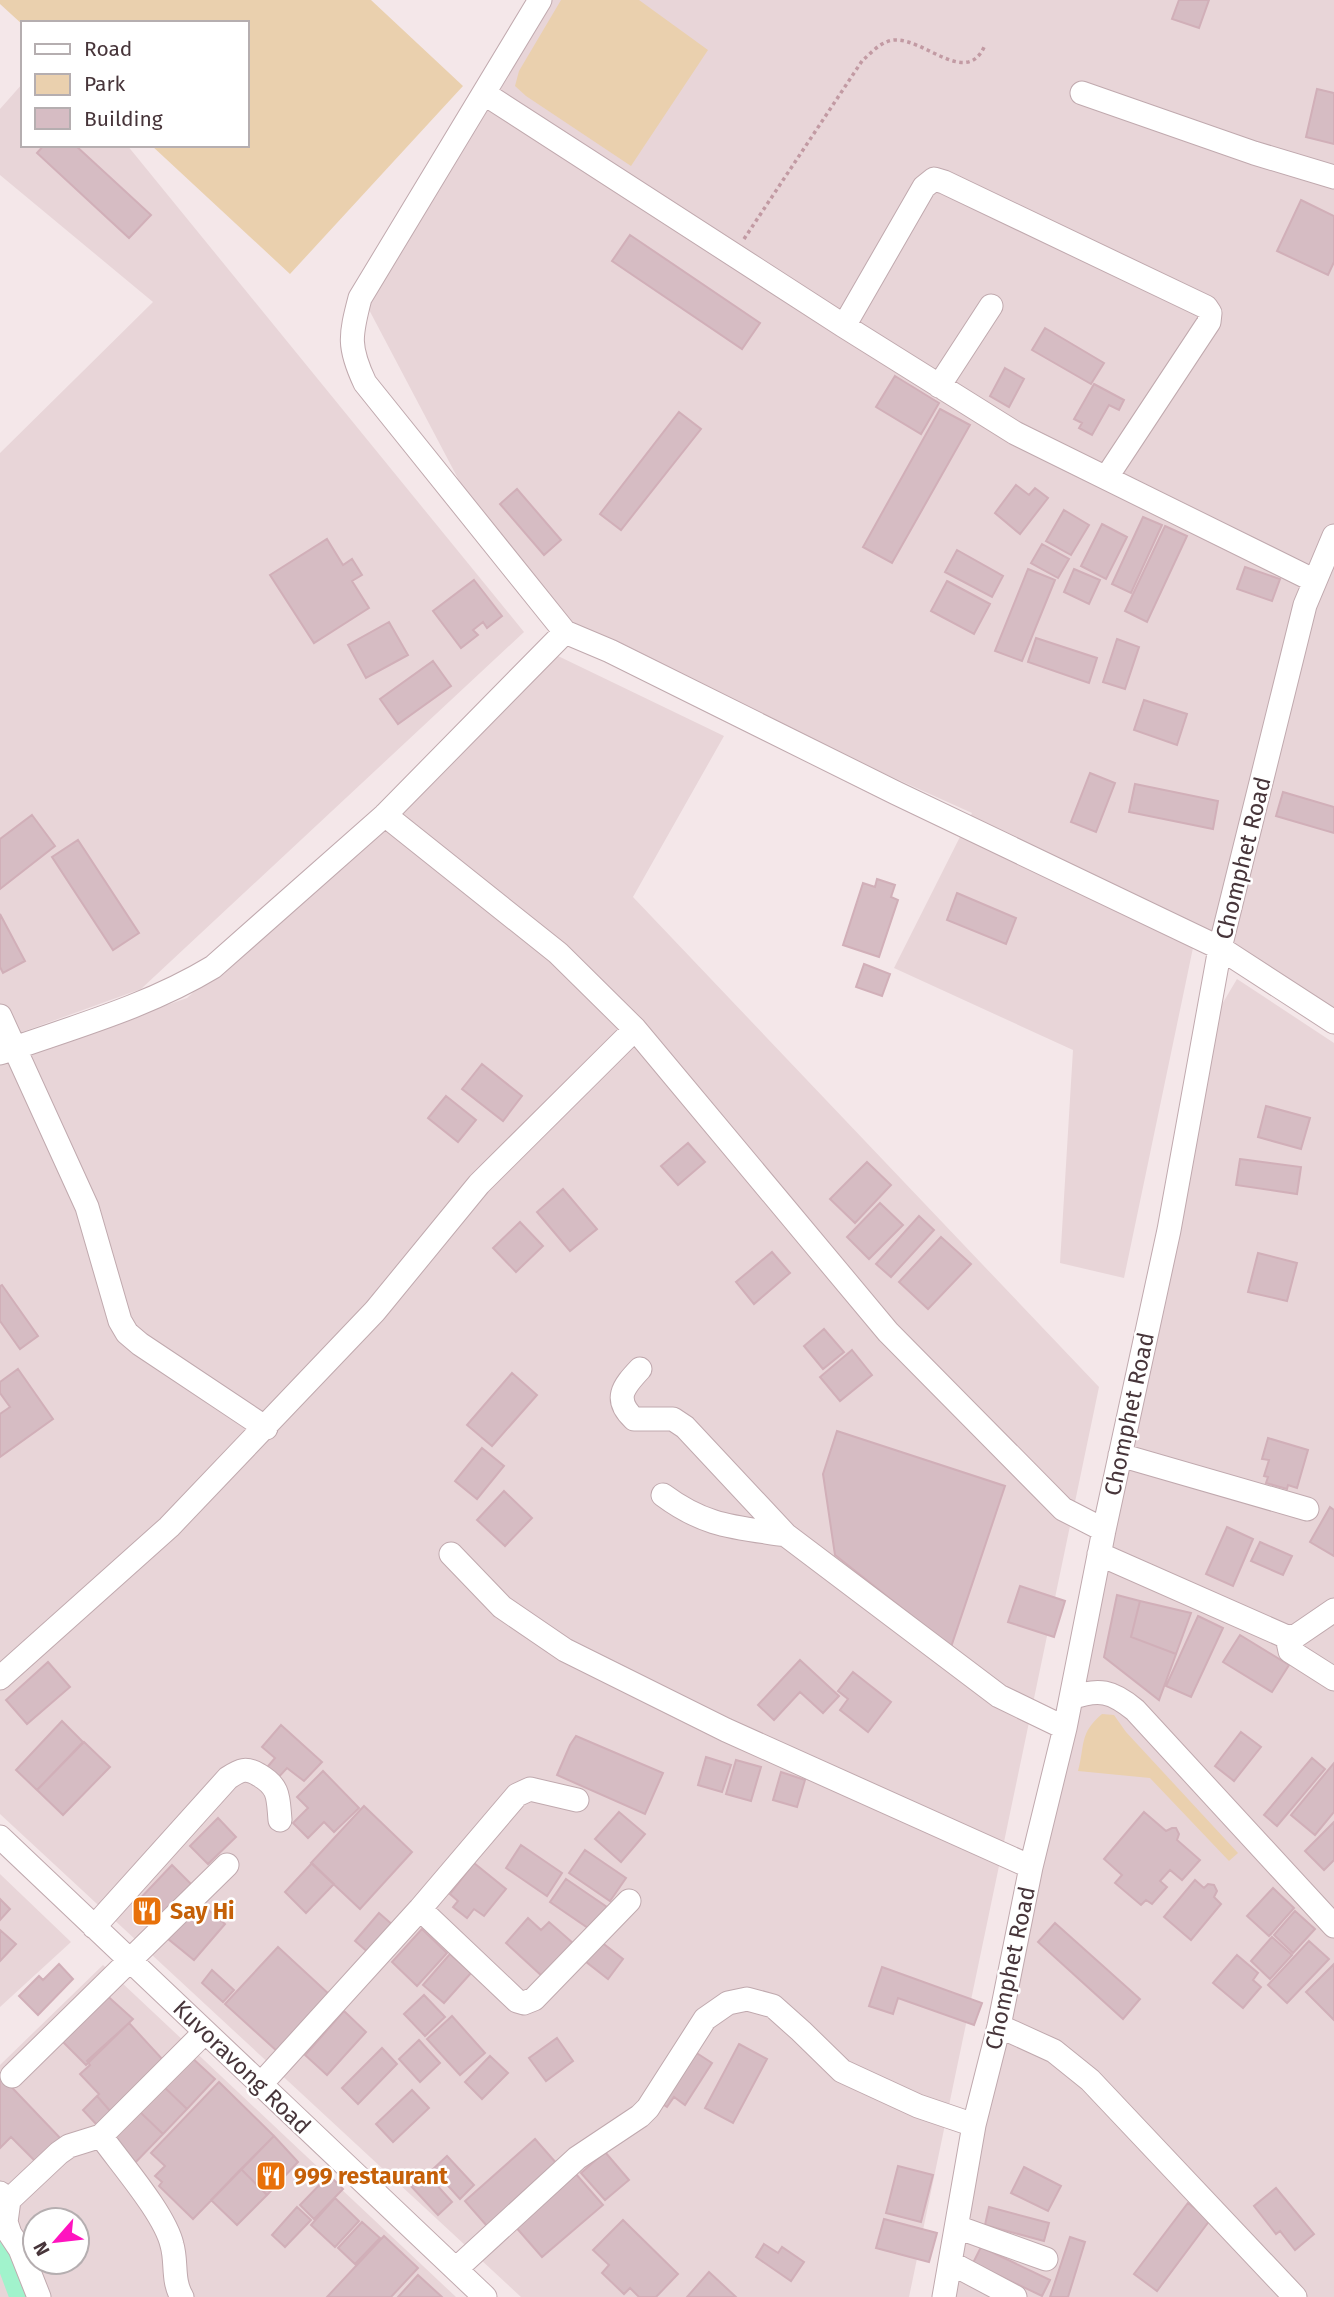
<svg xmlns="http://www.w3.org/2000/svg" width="1334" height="2297" font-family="'Fira Sans',sans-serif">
<rect width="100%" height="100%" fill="#f4e7e9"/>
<path fill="#e8d5d8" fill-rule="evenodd" d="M546,0H1334V1008L1198,924L1124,1278L1060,1263L1073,1050L894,968L972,813L583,638L473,507L366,304Z
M23,83V145H127L524,632L141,989L0,1040V453L153,302L0,175V109Z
M558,656L724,736L633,897L1099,1387L909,2297H521L0,1814V1063L187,998Z
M1237,979L1334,1043V2297H945L1215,1016Z
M0,1874L71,1942L0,2007Z
M103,1965L456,2297H0V2065ZM35,2220H77V2262H35Z"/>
<path fill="#ead0ae" d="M0,0H371L463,86L290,274L151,145H247V23H23V25L0,4Z
M561,0H639L708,50L631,166L526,96L515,86L519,71Z
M1102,1714L1114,1715L1126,1732L1238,1853L1229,1861L1150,1778L1078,1771C1085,1746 1079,1733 1102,1714Z"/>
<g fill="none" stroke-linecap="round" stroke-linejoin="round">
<path stroke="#a1f3cc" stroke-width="21" d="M0,2251L5,2257L20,2297"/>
</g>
<path fill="#d6bcc3" stroke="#d1afb8" stroke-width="2" d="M1179,0H1209L1199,28L1172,19Z
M1317,89L1334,93V144L1306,137Z
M44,145H75L151,215L129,238L37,153Z
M1301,200L1334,216V262L1328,275L1277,251Z
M630,235L760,323L742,349L612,261Z
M1045,328L1104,363L1091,384L1032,350Z
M1005,368L1024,379L1009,407L990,396Z
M895,376L939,403L921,434L876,407Z
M1094,384L1124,400L1119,410L1109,405L1092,435L1079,428L1082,423L1074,419Z
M940,409L970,425L892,563L863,547Z
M679,412L701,429L621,530L600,514Z
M1016,485L1029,495L1035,488L1048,498L1020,534L995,513Z
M517,489L561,540L544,555L500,504Z
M1064,510L1089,525L1071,555L1046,541Z
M1143,517L1162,525L1131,593L1112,584Z
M1102,524L1127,537L1106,579L1081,566Z
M1165,526L1187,536L1147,622L1125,611Z
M327,539L343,565L352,559L362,575L352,581L369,608L314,643L270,575Z
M1042,544L1069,559L1058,578L1031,563Z
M957,550L1003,576L992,597L945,572Z
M1245,567L1280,579L1272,601L1237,589Z
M1028,569L1055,580L1022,661L995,651Z
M1074,569L1100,580L1089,604L1064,592Z
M474,580L502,616L487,628L483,622L473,630L478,635L461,648L433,611Z
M947,581L990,604L974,634L931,611Z
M389,622L408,655L366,678L348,645Z
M1036,638L1097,658L1089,683L1028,662Z
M1117,639L1139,647L1125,689L1103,682Z
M433,661L451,686L398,724L380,699Z
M1144,700L1187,714L1177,745L1134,730Z
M1090,773L1115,783L1096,832L1071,822Z
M1135,784L1218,801L1213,829L1129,812Z
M1283,792L1334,807V833L1276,816Z
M32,815L55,846L0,889V839Z
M78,840L139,933L113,950L52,857Z
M877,879L895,885L891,897L898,900L879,957L843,945L863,883L875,887Z
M957,893L1016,918L1006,944L947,920Z
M0,914L25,961L3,973L0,967Z
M864,964L890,974L882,996L856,987Z
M482,1064L522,1096L503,1121L462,1089Z
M446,1096L476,1120L458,1142L428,1118Z
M1266,1106L1310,1118L1301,1149L1258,1137Z
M688,1143L705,1162L678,1185L661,1166Z
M1240,1159L1301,1167L1297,1194L1236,1185Z
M867,1162L891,1185L855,1223L830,1199Z
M563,1189L597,1229L570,1251L537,1212Z
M880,1203L903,1225L869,1259L847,1237Z
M919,1216L934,1230L891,1277L876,1264Z
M520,1222L543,1246L516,1272L493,1248Z
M941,1237L971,1264L928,1309L899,1282Z
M772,1252L790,1273L754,1304L736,1282Z
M1258,1253L1297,1263L1287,1301L1248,1292Z
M2,1285L38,1336L20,1349L0,1321V1286Z
M824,1329L844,1352L823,1369L804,1346Z
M852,1350L872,1375L840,1401L820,1377Z
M18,1369L53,1419L0,1457V1414L10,1407L0,1393V1382Z
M512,1373L537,1395L492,1446L467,1425Z
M837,1431L1005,1486L951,1647L835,1555L823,1474Z
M1268,1438L1308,1450L1297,1488L1288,1485L1287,1489L1266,1483L1268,1477L1264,1476L1269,1460L1262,1459Z
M482,1448L504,1466L477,1499L455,1481Z
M504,1491L532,1518L505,1546L477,1520Z
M1330,1507L1334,1510V1556L1310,1542Z
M1227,1527L1253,1539L1233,1586L1206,1574Z
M1260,1542L1292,1556L1283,1575L1251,1561Z
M1020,1586L1065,1601L1054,1637L1008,1622Z
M1117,1595L1140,1601L1131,1637L1176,1654L1159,1700L1104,1657Z
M1140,1601L1191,1613L1176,1654L1131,1637Z
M1198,1616L1223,1628L1191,1697L1166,1686Z
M1240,1635L1289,1665L1272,1692L1223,1662Z
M800,1660L839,1696L823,1713L800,1692L774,1720L758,1705Z
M48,1662L70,1687L27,1724L6,1700Z
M853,1672L891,1702L868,1732L840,1710L848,1699L838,1691Z
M62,1721L83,1742L37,1790L16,1770Z
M281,1725L322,1762L304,1781L287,1768L275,1781L264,1771L275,1758L262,1747Z
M1241,1732L1261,1747L1234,1781L1215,1766Z
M576,1736L663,1773L645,1814L557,1775L570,1745Z
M84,1742L110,1767L63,1815L37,1790Z
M706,1757L731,1765L722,1792L698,1785Z
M1312,1758L1325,1769L1277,1826L1264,1815Z
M736,1760L761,1767L751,1801L726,1794Z
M1334,1763V1812L1315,1835L1291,1815Z
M323,1771L359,1808L334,1832L324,1822L308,1838L293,1823L308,1808L297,1797Z
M781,1772L805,1780L797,1807L773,1800Z
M364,1806L412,1852L360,1909L311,1863Z
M619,1812L645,1834L621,1862L595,1839Z
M1144,1812L1166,1831L1172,1828H1176L1179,1834L1177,1840L1200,1860L1182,1880L1170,1870L1160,1881L1167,1887L1152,1904L1146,1900L1141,1905L1115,1883L1122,1875L1104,1859Z
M218,1818L236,1837L208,1864L190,1846Z
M1334,1822V1860L1324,1870L1305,1851Z
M521,1845L562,1873L547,1896L506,1868Z
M585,1850L626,1878L610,1901L569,1873Z
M312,1863L334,1884L306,1913L285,1892Z
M474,1863L506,1889L484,1916L474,1909L467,1918L453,1907L458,1901L450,1894Z
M172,1865L194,1887L155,1928L133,1906Z
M566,1879L607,1907L591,1930L550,1902Z
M1195,1880L1204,1888L1208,1884L1214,1885L1217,1891L1214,1897L1221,1904L1191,1940L1164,1917Z
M1273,1888L1294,1908L1269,1936L1247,1916Z
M0,1899L10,1909L0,1920Z
M198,1901L225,1924L194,1960L167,1938Z
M1295,1911L1315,1929L1293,1953L1274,1935Z
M379,1913L394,1926L370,1954L355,1941Z
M528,1918L541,1930L549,1922L573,1943L543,1977L506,1943Z
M1055,1923L1140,1999L1123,2019L1038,1942Z
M422,1929L447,1953L417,1986L392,1962Z
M0,1930L16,1944L0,1961Z
M1272,1937L1292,1955L1270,1979L1251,1961Z
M600,1941L623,1959L608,1979L585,1961Z
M1309,1941L1329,1959L1287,2003L1268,1985Z
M278,1947L330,1995L278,2052L225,2004Z
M450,1954L471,1973L444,2003L423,1985Z
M1237,1955L1258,1973L1253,1980L1261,1987L1243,2008L1213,1983Z
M59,1964L73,1979L38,2015L19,1996L39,1976L43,1980Z
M1334,1964V2020L1306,1992Z
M882,1967L982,2003L974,2025L898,1998L893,2014L869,2006Z
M212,1970L234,1990L223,2002L202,1983Z
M103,1992L133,2019L86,2065L58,2037Z
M424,1995L445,2017L425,2036L404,2014Z
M344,2011L366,2032L327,2075L305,2055Z
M452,2016L485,2053L460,2075L427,2039Z
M129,2023L163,2060L111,2112L97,2096L99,2094L80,2074L90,2065L87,2061Z
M557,2038L573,2061L546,2081L529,2058Z
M419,2040L440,2063L420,2082L399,2059Z
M739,2044L767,2059L733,2123L705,2108Z
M382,2048L397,2064L358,2104L342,2088Z
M692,2050L712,2063L685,2105L674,2097L667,2107L659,2102Z
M190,2056L215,2079L187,2109L162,2085Z
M490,2056L508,2073L482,2099L465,2082Z
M0,2075L62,2140L38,2164L11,2137L0,2148Z
M219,2082L274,2136L193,2219L159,2186L162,2182L155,2176L165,2166L151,2153Z
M162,2085L187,2109L163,2134L138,2110Z
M412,2090L429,2108L393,2142L376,2124Z
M97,2096L111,2112L97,2125L83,2110Z
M138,2110L163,2134L131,2167L115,2136Z
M274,2136L298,2162L267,2195L241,2169Z
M535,2139L557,2164L487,2226L465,2201Z
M605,2152L629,2180L605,2200L581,2173Z
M447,2156L474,2185L460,2199L433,2169Z
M898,2166L933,2175L921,2222L886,2213Z
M1024,2167L1061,2186L1048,2211L1011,2193Z
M241,2169L267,2195L237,2225L211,2200Z
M426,2173L452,2202L438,2215L411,2186Z
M575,2173L603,2205L542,2257L514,2225Z
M329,2175L343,2189L314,2219L300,2205Z
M1276,2188L1314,2234L1295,2250L1280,2231L1276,2234L1254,2206Z
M335,2198L359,2221L335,2247L311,2225Z
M1188,2203L1210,2220L1157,2291L1134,2274Z
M297,2207L311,2220L285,2247L272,2235Z
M989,2207L1049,2223L1044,2241L985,2225Z
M884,2219L937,2233L929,2262L876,2248Z
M623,2220L678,2274L656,2297H639L630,2288L624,2294L602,2273L609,2265L593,2250Z
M362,2222L380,2238L355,2264L338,2248Z
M384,2236L418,2268L391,2297H327Z
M1070,2237L1085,2242L1068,2297H1050Z
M764,2244L778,2253L782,2247L804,2262L791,2281L756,2257Z
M981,2247L1050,2280L1042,2296L973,2263Z
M709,2272L736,2297H687Z
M418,2275L442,2297H398Z"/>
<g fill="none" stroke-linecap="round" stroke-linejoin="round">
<g stroke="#c0a9ae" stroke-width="25">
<path id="minor" d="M540,0L360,298C350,336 348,347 365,383L565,632L610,651L896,793L1220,948L1334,1022
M1082,93L1254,153L1334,177
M485,94L844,326L1015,433L1315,581
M844,326L924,187L934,179L944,182L1206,307L1210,313L1209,322L1106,478
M939,386L991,306
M385,815L558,953L635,1029L888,1332L1063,1509L1104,1530
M0,1016L87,1207L120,1321L127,1333L140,1344L266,1428
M0,1053C73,1027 147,1007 213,967L385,815L565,632
M640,1369C623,1387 613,1399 634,1419H673L685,1427L786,1535L999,1696L1065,1728
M1120,1455L1307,1509
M663,1495C706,1527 735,1527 786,1535
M451,1554L502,1607L565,1650L726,1730L1031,1867
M1099,1554L1287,1637L1296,1636L1334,1610
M1287,1637L1290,1651L1334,1679
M0,1678L169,1527L375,1311L479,1184L635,1029
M1071,1698C1099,1688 1112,1691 1135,1710L1334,1926
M0,1837L485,2297
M420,1909L517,2001L524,2003L534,1999L629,1901
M94,1927L228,1778C240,1770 246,1767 259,1775C280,1787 278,1798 280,1820
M999,2026L1054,2051L1090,2080L1295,2297
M12,2076L227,1865
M261,2084L420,1909L517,1795L530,1789L577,1800
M0,2193L9,2200L6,2222L10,2234L20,2249L39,2297
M9,2200L59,2153L69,2146L101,2136
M957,2227L1046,2259
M951,2263L1015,2297
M456,2269L577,2158L640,2116L648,2108L705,2019L728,2003L747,1999L773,2006L801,2031L842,2071L918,2106L974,2125
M182,2297C172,2281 177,2262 172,2245C165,2214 120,2163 101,2136L205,2032
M944,2297L974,2125L999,2026L1031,1867L1065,1728L1104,1530L1169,1230L1220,948L1305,605L1334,536"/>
</g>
<path stroke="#c29aa3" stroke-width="3.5" stroke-dasharray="3.5 3.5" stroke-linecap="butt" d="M744,239L862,61C871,53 881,41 894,40C925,38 967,88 985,45"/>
<use href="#minor" stroke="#fff" stroke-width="23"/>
</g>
<defs>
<g id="restaurant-square" transform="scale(1.575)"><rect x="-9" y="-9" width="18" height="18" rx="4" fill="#e8710a" stroke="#fff"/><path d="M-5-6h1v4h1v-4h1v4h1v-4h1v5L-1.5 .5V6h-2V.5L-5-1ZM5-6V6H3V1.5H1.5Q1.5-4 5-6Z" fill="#fff"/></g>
</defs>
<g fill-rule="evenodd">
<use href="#restaurant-square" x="147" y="1911"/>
<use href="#restaurant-square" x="271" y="2176"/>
</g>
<g text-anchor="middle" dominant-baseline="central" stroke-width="5" stroke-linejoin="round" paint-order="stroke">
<g font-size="23" fill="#47353a" stroke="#fff">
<text transform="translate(1243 858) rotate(-76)">Chomphet Road</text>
<text transform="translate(1129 1414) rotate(-78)">Chomphet Road</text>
<text transform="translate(1010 1968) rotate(-78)">Chomphet Road</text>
<text transform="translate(242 2067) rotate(44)">Kuvoravong Road</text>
</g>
<g font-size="23" font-weight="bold" fill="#c56008" stroke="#fff" text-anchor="start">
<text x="170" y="1911">Say Hi</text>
<text x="294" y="2176">999 restaurant</text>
</g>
</g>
<rect x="21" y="21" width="228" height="126" fill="#ffffff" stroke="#b5aeb0" stroke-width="2"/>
<rect x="35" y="44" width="35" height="10" fill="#ffffff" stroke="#b5aeb0" stroke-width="2"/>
<text x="84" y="56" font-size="21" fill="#47353a">Road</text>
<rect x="35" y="74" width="35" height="21" fill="#ead0ae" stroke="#b5aeb0" stroke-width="2"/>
<text x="84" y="91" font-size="21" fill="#47353a">Park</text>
<rect x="35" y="108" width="35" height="21" fill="#d6bcc3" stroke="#b5aeb0" stroke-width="2"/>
<text x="84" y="126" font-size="21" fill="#47353a">Building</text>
<g transform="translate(56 2241) rotate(242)"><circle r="33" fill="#ffffff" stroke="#b5aeb0" stroke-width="2"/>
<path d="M0-5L12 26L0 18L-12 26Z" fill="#ff13bf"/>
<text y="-10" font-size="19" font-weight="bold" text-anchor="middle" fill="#47353a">N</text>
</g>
</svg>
